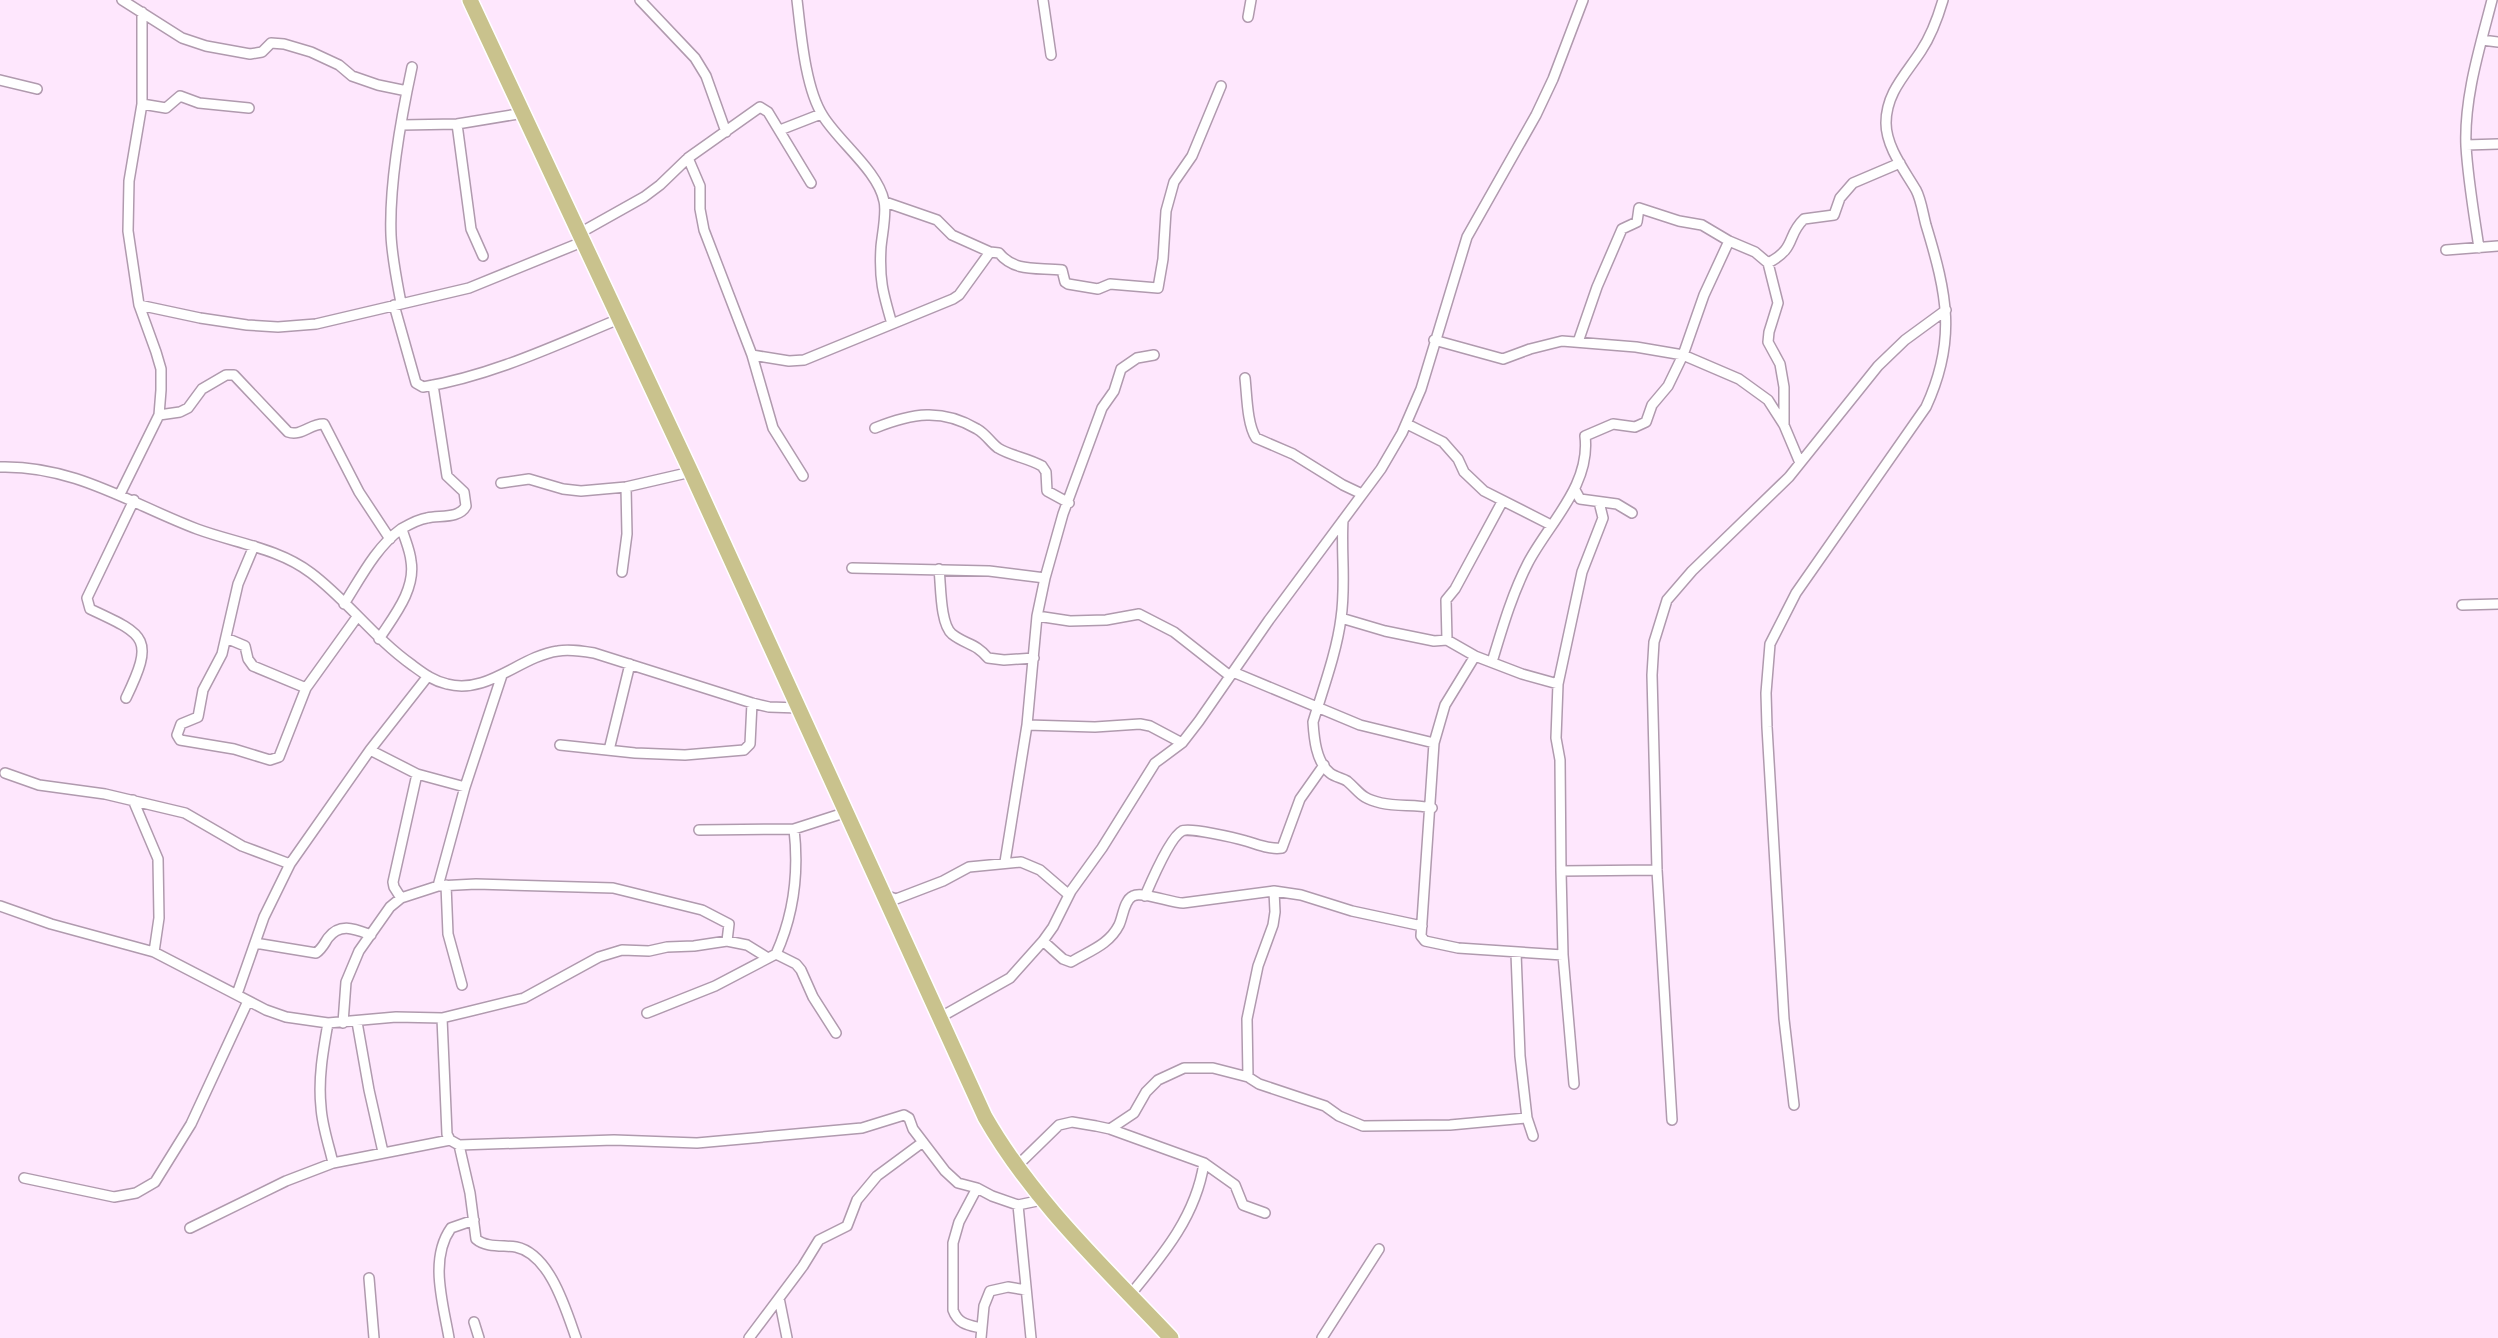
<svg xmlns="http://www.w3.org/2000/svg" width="2498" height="1338" font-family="'DM Sans',sans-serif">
<rect width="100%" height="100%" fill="#fee7fd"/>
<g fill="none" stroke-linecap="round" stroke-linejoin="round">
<g stroke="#b09aae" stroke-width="12">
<path id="minor" d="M122,0L182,38L206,46L250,54L262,52L271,43L284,44L311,52L339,65L352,76L378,85L407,91
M640,0L695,58L706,76L726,132
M797,0C801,33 805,88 823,116C839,142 878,171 884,201C887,212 882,235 881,247C879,280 883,293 892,324
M1043,0L1051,55
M1248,17L1251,0
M2482,40L2498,42
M0,80L37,89
M142,104L166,108L180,96L199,103L249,108
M457,124L471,229L483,256
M402,125L457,124L524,113
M780,130L821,114
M2466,145L2498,144
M688,158L700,186V209L704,230L752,355L789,361L804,360L953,299L959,295L990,252
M885,202L937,220L952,235L990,252L999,253C1015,273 1039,267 1062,270L1065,282L1068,284L1098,289L1110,284L1158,288L1163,259L1166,211L1174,182L1192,156L1221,86
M578,234L644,197L660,185L688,158L760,107L768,112L811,183
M2479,248C2474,214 2468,180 2466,146C2464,97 2480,47 2492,0
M2446,250L2498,246
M1768,263C1797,248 1786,236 1804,219L1834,215L1840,198L1853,183L1900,163
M401,303C397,281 392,258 391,235C389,183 401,118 412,67
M139,305L200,318L247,325L278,327L316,324L469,288L582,242
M394,305L416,383L423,387C491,376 556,345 619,319
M1434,340L1503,359L1530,349L1562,341L1636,347L1683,355L1739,379L1768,400L1784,425L1800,463
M1578,342L1597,287L1622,229L1637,222L1639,208L1679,221L1702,225L1729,241L1755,252L1768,263L1778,303L1769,332L1768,342L1780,364L1784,387V425
M752,355L773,428L803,476
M1245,378C1247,396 1247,424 1256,438L1293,454L1343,485L1362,494
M159,415L180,412L188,408L202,389L226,375H234L288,432C301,437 311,423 324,424L359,492L390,539
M1407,424L1443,442L1458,459L1464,472L1484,491L1551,525
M875,428C912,413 942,408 977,429C986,434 991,443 998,448C1011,456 1028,458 1042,466L1046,472L1047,491L1069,503
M0,467C74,465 131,504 197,529C235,543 278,548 311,573C347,600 374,638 412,665C423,673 433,681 447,684C488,695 520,656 558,651C570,649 582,651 594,653L752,703L769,707L799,708
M501,483L529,479L563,489L581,491L626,487L691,472
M1575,490L1580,499L1617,504L1632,513
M120,494L159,415L161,390V369L156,352L139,305L128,231L129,181L142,104V12
M1343,520C1341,553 1346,585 1341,618C1337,651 1323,689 1313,722C1314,738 1316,762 1330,773C1335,777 1342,778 1347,781C1361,793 1360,798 1381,803C1399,807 1414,804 1432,808
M254,546L238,584L222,654L203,690L198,717L181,724L177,735L180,740L234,749L270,760L279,757L306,688L357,617
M852,568L989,571L1045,578
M939,569C941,585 940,624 952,634C966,645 976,643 988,658L1004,660L1034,658
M622,572L627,534L626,487
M344,604C360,579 376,547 401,529C408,525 419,519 427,518C440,515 459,519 466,506L464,492L447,476L433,385
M2462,605L2498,604
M1037,616L1070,621L1106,620L1139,614L1174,632L1230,676
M1341,618L1385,631L1434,641L1447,640L1475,656L1522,674L1558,684
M226,638L245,646L248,659L253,666L306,688
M379,639C393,617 416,590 411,561C410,550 405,540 402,529
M1447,640L1446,600L1455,589L1502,502
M1475,656L1445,705L1434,743L1421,936L1425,941L1458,948L1563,955
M1492,662C1502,629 1512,594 1528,563C1549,523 1591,485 1585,436L1613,424L1635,427L1646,422L1652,405L1668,386L1683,355L1704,295L1729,241
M1233,672L1360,725L1434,743
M126,698C155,638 146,635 90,609L87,598L134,500
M1027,725L1095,727L1140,724L1150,726L1182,743
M560,745L635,753L685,755L744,750L750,744L752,703
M370,750L417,774L465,787
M609,750L630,664
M5,773L39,785L105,794L185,813L242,846L290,864
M133,800L158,859L159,918L154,952
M699,830L794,829L847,812
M1005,862L1027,725L1037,616L1045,578L1063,514L1102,408L1114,391L1121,369L1137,358L1154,355
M1561,871L1560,760L1556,738L1558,684L1582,572L1603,518L1599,502
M446,885L448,934L462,985
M438,886L465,787L502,675
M884,895L896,899L943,881L969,867L1021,862L1040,870L1069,895
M1145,896C1151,882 1170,837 1182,831C1188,827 1236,838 1246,841C1257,844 1270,850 1282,848L1300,799L1324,765
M401,898L394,887L393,882L417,774
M0,906L51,924L154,952L266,1010L286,1017L328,1023L396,1017L442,1018L524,998L599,957L622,950L649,951L667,947L694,946L727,941L747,945L768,958
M1043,941L1063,959L1071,962C1089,951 1109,945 1119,925C1123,917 1124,900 1133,896C1142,891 1171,903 1183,903L1274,891L1301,895L1352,911L1422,926
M255,943L316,953C322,949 324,944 328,938C340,922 355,929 371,935
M1516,953L1520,1056L1527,1118L1533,1136
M776,954L796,964L801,970L813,997L836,1033
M237,994L264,917L290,864L370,750L428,676
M647,1013L715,986L776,954C794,914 799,872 794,829
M442,1018L447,1134L450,1140L459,1145L614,1140L697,1143L862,1128L904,1115L909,1118L913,1129L945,1171L958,1183L977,1188L992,1196L1018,1205L1042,1200
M939,1018L1010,978L1043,941L1053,927L1071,891L1102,848L1155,763L1182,743L1199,721L1269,620L1381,469L1402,433L1421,389L1467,237L1536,115L1553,79L1583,0
M357,1022L369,1090L383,1152
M328,1023C323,1051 318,1079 321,1107C322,1126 329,1145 333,1163
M343,1023L346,982L359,951L390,907L401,898L438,886L476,884L613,888L702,910L729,924L727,941
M1248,1077L1247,1019L1258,966L1273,925L1275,912L1274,891
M1574,1084L1563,955L1561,871L1657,870
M1794,1105L1784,1019L1767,727L1766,693L1770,644L1796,593L1926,407C1957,340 1947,294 1926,225C1923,214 1921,199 1916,190C1905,171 1886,147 1886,123C1886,93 1906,74 1921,51C1931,36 1938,17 1943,0
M1672,1120L1657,870L1652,675L1654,642L1667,600L1692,571L1789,477L1878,366L1905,340L1946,310
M1110,1129L1134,1113L1146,1092L1158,1080L1184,1068H1213L1248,1077L1259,1084L1325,1106L1339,1116L1363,1126L1450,1125L1527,1118
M459,1145L470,1193L476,1239C486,1248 504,1245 516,1247C550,1254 566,1310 576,1338
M1017,1166L1059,1125L1072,1122L1096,1126L1110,1129L1204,1163L1235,1185L1243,1205L1265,1213
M24,1178L114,1197L136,1193L155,1182L191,1124L248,1001
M977,1188L959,1222L953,1243V1310C958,1324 968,1325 981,1328
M1018,1205L1031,1338
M190,1228L286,1181L333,1163L450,1140
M369,1278L374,1338
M1130,1295C1163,1255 1196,1216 1204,1163
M779,1298L787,1338
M474,1322L479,1338
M449,1338C443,1303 429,1259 451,1228L474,1220
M749,1338L803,1266L819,1240L847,1226L857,1200L877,1176L923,1142
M981,1338L984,1306L990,1291L1008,1287L1026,1290
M1322,1338L1379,1249"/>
</g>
<g stroke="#fff" stroke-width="18">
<path id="primary" d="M470,0L691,472L985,1117C1033,1201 1105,1268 1171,1338"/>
</g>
<use href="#minor" stroke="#fff" stroke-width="9"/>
<use href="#primary" stroke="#c9c28d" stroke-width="15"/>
</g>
</svg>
